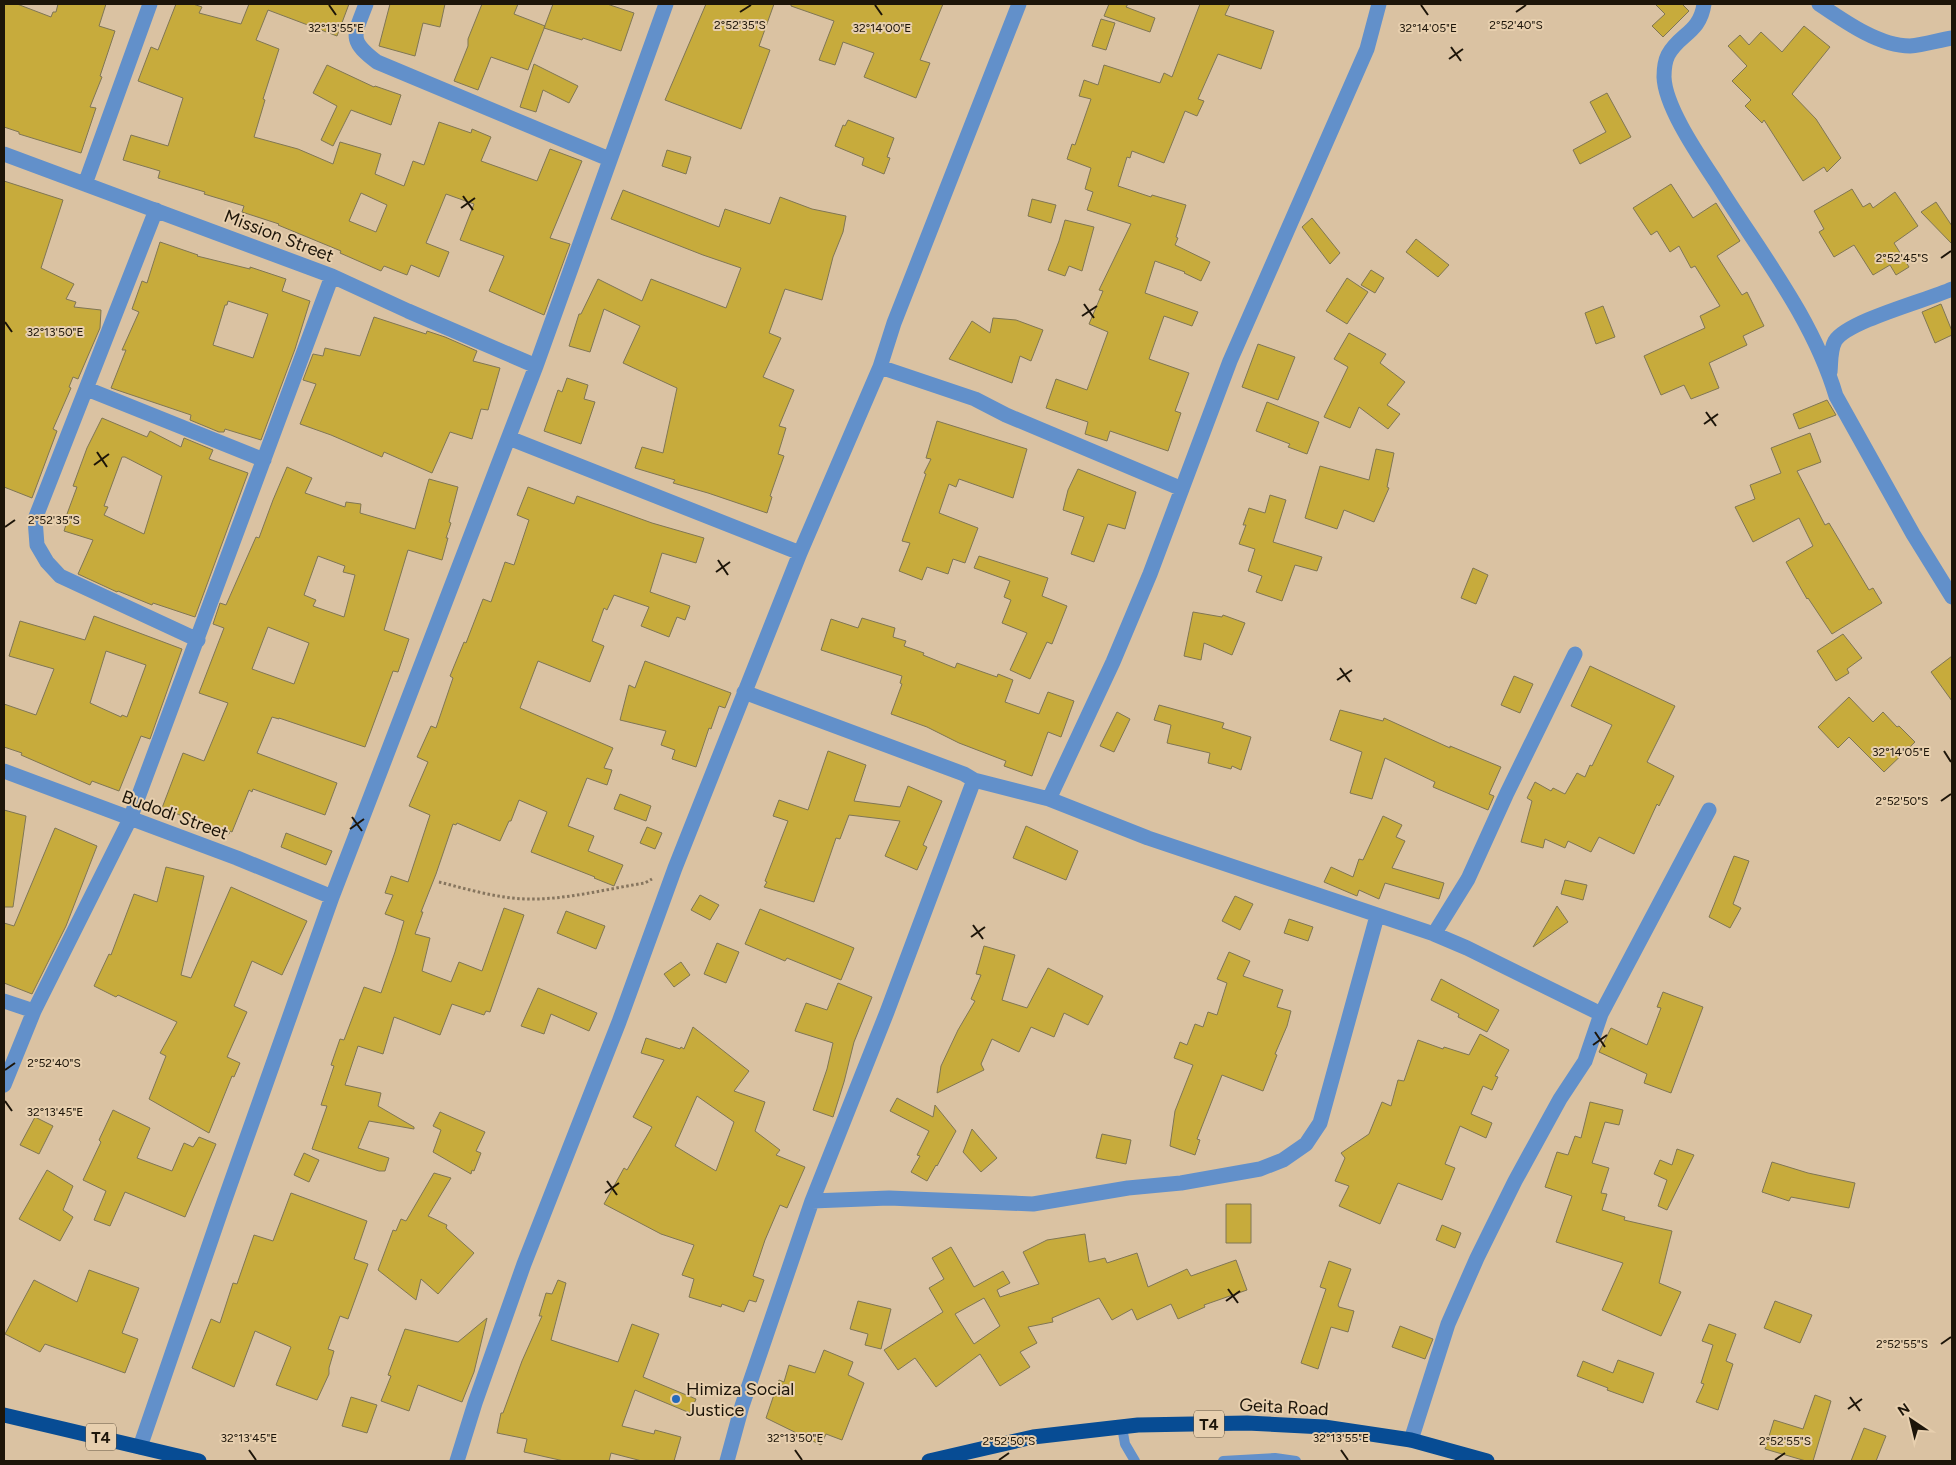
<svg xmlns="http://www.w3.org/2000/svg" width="1956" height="1465" font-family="Figtree,sans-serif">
<rect width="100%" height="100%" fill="#dac2a2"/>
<path fill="#c7ab3c" stroke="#807654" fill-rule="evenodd" d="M4,4H17L51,17L53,12H56L58,4H106L99,26L115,31L100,76L102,77L90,107L96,108L81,153L19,134V132L4,127Z
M176,4H193L202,7L199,13L241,24L249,4H349L337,36L268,10L256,40L279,49L263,99L265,100L254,137L298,149L333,164L340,142L381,154L375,174L404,186L413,161L424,165L439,122L471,133L472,129L491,137L481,161L537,181L550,149L582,161L550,238L570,244L544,315L489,291L504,256L460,240L474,204L446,194L426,243L449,252L439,277L411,265L407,275L384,266L381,271L340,253L341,251L278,225L279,224L242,212L244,206L204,194L205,192L158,178L160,171L123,160L131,135L168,146L183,98L138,81L151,47L158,50ZM361,193L387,205L376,232L349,221Z
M390,4H445L440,27L423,23L415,56L379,46Z
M482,4H518L514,14L545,26L528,70L491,57L478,90L454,81L468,46V39Z
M553,4H607L634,13L621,51L583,38L582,40L544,28Z
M706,4H774L759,46L770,50L741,129L665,100Z
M791,4H943L920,60L930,63L916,98L864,77L874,53L843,42L835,65L819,60L834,21L791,6Z
M1109,4H1128L1126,7L1155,18L1150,32L1104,16Z
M1200,4H1230L1225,15L1274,31L1261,69L1218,54L1198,99L1204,101L1197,116L1185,111L1164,163L1132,151L1130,158L1127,157L1118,186L1151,197L1152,195L1186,205L1176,237L1178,238L1175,245L1210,262L1201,281L1184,273L1185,272L1155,261L1145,293L1198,312L1192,326L1164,316L1149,359L1189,373L1175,411L1181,413L1168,451L1110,431L1107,441L1085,434L1088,422L1046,408L1056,379L1087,390L1108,332L1089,324L1103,291L1099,290L1131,224L1087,210L1093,192L1085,189L1091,168L1067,159L1072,144L1075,145L1091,99L1079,96L1084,80L1098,85L1104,65L1160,83L1164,73L1172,77Z
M1655,4H1682L1689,11L1663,37L1652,26L1665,14Z
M1101,19L1115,23L1106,50L1092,46Z
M1804,26L1830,47L1792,94L1816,119L1841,158L1827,172L1824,167L1803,181L1764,120L1762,123L1745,106L1751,100L1732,81L1747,66L1728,46L1740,35L1749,45L1761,32L1782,52Z
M534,64L578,86L569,103L543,90L536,112L520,107Z
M327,65L374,87L375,86L401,95L391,125L351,110L333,146L321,140L337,106L313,93Z
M1607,93L1631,137L1580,164L1573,150L1606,132L1590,102Z
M848,120L894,138L887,157L890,158L884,174L862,165L864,158L835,146L843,125L845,126Z
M667,150L691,157L686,174L662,166Z
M4,181L63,200L41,268L74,284L66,299L76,302L74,307L101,310L100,328L78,379L73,377L69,387L71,388L53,429L57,431L32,498L4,487Z
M1671,184L1693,218L1716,203L1740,241L1717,256L1742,295L1747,292L1764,326L1743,336L1747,345L1709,363L1719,388L1691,399L1684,385L1661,395L1644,356L1705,328L1700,316L1720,306L1695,266L1691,268L1679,246L1670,252L1657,231L1651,235L1633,208Z
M1852,189L1863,207L1870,203L1873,208L1895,192L1918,226L1894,243L1909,267L1896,275L1890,265L1873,275L1854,245L1834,257L1819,232L1824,229L1814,211Z
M623,190L719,227L725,209L770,224L780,197L812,209L846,216L843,232L833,257L822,300L785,289L769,333L781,338L763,377L794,390L779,426L786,428L778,454L784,456L770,496L772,497L767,513L708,493L673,483L675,480L635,468L642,447L663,453L677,388L623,363L640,326L604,309L590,352L569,346L579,314H581L598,279L642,301L651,279L726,308L741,268L703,255L611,219Z
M1032,199L1056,205L1051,223L1028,216Z
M1936,202L1952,226V244L1921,212Z
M1312,218L1340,253L1330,264L1302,227Z
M1065,220L1094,227L1082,271L1069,266L1065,276L1048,270L1059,241Z
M1416,239L1449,265L1438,277L1406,252Z
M160,242L198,255L197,256L250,269V267L286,279L282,291L310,301L295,349L261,440L225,429L224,432H219L190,420L191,415L111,388L126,350H122L139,312L132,309L142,281L147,283ZM228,301L268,314L253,358L213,345L225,305H227Z
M1371,270L1384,278L1375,293L1361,285Z
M1347,278L1368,292L1347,324L1326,311Z
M1941,304L1952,331V335L1935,343L1922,312Z
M1603,306L1615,337L1596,344L1585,313Z
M374,317L426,334L427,331L445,337L477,351L473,361L500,368L488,410L481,409L472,439L450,432L432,473L384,452L382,457L331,435L300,424L316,384L303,380L313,354L323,356L325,348L360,356Z
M993,318L1016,320L1043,330L1031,361L1020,356L1012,383L949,359L972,321L990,333Z
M1349,333L1386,354L1380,363L1405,382L1387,405L1400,414L1388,429L1359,407L1350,428L1324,417L1348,367L1334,359Z
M1258,344L1295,357L1278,400L1242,387Z
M567,378L588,385L584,399L595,402L581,444L544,431L558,390L562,392Z
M1827,400L1836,415L1799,429L1793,414Z
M1267,402L1319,422L1307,454L1288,447L1290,444L1256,431Z
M102,418L147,437L150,431L181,447L184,438L213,450L209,459L248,473L195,617L153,603L152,605L118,591L117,592L78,574L93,540L64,531L69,515L67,514L77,487L73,486L87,448ZM122,457H125L162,476L144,534L104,515L108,507L104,506Z
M937,421L1027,449L1013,498L959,479L956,487L949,484L939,513L978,528L965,563L953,559L948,574L927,567L922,580L899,571L910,543L902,541L926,474L924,473L931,459L926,458Z
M1810,433L1821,462L1797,471L1825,525L1829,523L1869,590L1873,588L1882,603L1832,634L1808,598L1807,599L1786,562L1813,546L1799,518L1753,542L1735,507L1755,499L1750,485L1781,473L1771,448Z
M1376,449L1394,453L1387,487L1389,488L1374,522L1344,510L1337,529L1305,518L1320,466L1369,480Z
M287,467L312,478L305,493L345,507L346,502L361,504L360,513L415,529L429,479L458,487L449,522L451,523L446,538H448L442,560L408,550L384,630L409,639L398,672L393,671L365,747L279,718V719L272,717L257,753L337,783L325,815L253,789L252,792L249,790L232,832L230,831L229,834L162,808L183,753L204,761L228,703L199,693L224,628L213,624L220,603L226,605L256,537L259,538L273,500ZM318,556L345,566L343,572L355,575L344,617L313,606L316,600L304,595ZM268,627L309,643L294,684L252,669Z
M1078,469L1136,492L1125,529L1108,524L1094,562L1071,554L1084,517L1063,510L1068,490Z
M528,487L574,504L577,496L652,523L704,538L696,563L662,553L650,592L690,606L685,620L677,617L669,637L641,626L649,607L614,595L607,610L604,608L592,641L604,646L590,682L538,661L520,708L613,748L604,768L612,770L607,785L587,778L568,826L594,836L588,851L623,865L614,886L594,878L595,877L531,852L547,812L519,800L511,821H509L500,841L457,823L456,825L453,824L436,874L421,912H423L415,934L430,938L422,971L451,982L459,962L482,971L504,908L524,915L490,1012L486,1011L484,1015L452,1004L440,1035L394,1017L383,1054L358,1046L345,1085L381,1093L378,1106L414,1127V1129L369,1121L358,1148L389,1158L385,1171H379L312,1149L327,1106L321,1105L334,1066L331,1065L340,1039L344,1040L364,987L381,993L395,952L404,921L385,914L393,895L385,893L391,876L408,882L430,815L409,806L428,762L417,757L431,726L436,728L453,678L450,676L464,642L466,643L483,599L491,602L505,562L514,565L529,520L517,515Z
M1270,495L1286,500L1273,542L1322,557L1317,571L1295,565L1282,601L1256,592L1262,576L1248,571L1255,549L1239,544L1246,525H1243L1249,508L1265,513Z
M979,556L1048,578L1042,596L1067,606L1052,644L1047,642L1030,679L1010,670L1027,633L1002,623L1011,600L1004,597L1010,581L974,568Z
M1473,568L1488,575L1476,604L1461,598Z
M1193,612L1222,617L1223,615L1245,623L1232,655L1204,643L1201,660L1184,656Z
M94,616L182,649L150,739L141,736L119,791L92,781L90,785L21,755L22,753L4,747V704L36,715L54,669L9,656L20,621L85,640ZM106,651L146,665L127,717L122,715L121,717L90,703Z
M862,618L895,628L893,637L906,641L904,646L924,653L923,655L955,668L957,663L997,677L998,674L1013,680L1005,702L1039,714L1048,692L1074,701L1061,737L1048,732L1032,776L1004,766L1006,761L959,743L927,727L891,714L902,684L900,683L902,676L821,650L831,619L858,628Z
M1843,634L1862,658L1847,669L1849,673L1836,681L1817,651Z
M1952,656V701L1931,672Z
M645,661L731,693L725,708L719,706L711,729L709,728L696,767L672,759L675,750L661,745L666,731L620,720L629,685L635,688Z
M1590,666L1675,706L1647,762L1674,776L1659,806L1657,804L1634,854L1599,837L1591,852L1568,841L1565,848L1545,839L1543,848L1521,842L1532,801L1527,798L1535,782L1551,791L1553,788L1565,794L1577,773L1585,777L1590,765L1592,766L1612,725L1571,706Z
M1514,676L1533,684L1520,713L1501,705Z
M1849,697L1873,722L1883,712L1897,727L1899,726L1915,742L1884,772L1849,737L1838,748L1818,727Z
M1159,705L1224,723L1222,728L1251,737L1241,770L1232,766L1231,769L1208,763L1210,753L1167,743L1171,725L1154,720Z
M1340,710L1383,721L1384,718L1450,748V746L1501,767L1489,794L1494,796L1488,810L1433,787L1435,782L1385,758L1372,799L1350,793L1362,752L1330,740Z
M1117,712L1130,719L1114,752L1100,746Z
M828,751L866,765L854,801L900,807L908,786L942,801L923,845L927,847L917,870L885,856L900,821L849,815L840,839L836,838L814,902L764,887L767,882L765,881L788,821L773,816L779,800L808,810Z
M620,794L651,806L646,821L614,809Z
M4,810L26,816L13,907H4Z
M1383,816L1402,825L1396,837L1405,841L1392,868L1444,883L1439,899L1385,883L1379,899L1359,890L1357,896L1324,882L1331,867L1353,877L1359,859L1363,860Z
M1026,826L1078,851L1066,880L1013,858Z
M647,827L662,833L655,849L640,843Z
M55,828L97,846L66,926L32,994L4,983V923L14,926Z
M286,833L332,851L326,865L281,847Z
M1734,856L1749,861L1733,904L1741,908L1730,928L1709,917Z
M166,867L204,876L181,975L191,978L231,887L307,921L282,975L252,961L234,1006L247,1012L227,1057L240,1063L234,1077L232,1076L209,1133L149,1099L166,1056L160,1053L177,1022L118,995L116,997L94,986L109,954L111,955L134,894L157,902Z
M1565,880L1587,885L1583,900L1561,894Z
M700,895L719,905L710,920L691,910Z
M1235,896L1253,904L1240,930L1222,921Z
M1557,906L1568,922L1533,947Z
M760,909L854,948L841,980L787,958L785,961L745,944Z
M566,911L605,926L596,949L557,933Z
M1289,919L1313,927L1308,941L1284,933Z
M717,943L739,952L726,983L704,974Z
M984,946L1015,955L1002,1000L1027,1008L1048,968L1103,996L1088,1025L1064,1013L1054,1037L1031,1027L1019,1052L992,1039L981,1064L984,1070L937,1093L941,1066L958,1030L975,1001L971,999L981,975L976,974Z
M1229,952L1250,961L1243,976L1283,990L1277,1007L1291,1011L1287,1026L1275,1054L1277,1055L1263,1091L1222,1075L1197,1139L1200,1140L1195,1155L1170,1146L1175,1111L1193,1065L1174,1058L1180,1042L1187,1045L1195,1024L1203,1027L1208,1012L1217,1015L1227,983L1217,979Z
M681,962L690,975L674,987L664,974Z
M1441,979L1499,1010L1487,1032L1458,1017L1459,1014L1431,1000Z
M838,983L872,997L854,1042L844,1082L833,1117L813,1110L827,1069L833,1043L795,1031L806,1003L827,1010Z
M538,988L597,1013L589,1031L551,1014L544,1034L521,1026Z
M1663,992L1703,1007L1671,1093L1644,1083L1647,1074L1599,1052L1611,1028L1647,1045L1661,1008L1657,1007Z
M693,1027L749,1071L734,1091L765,1102L755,1131L780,1150L776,1155L805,1167L787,1208L780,1205L765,1240L753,1276L764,1280L756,1302L749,1300L744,1312L722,1304L721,1307L689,1297L694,1279L682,1275L694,1245L661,1234L604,1204L624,1168L627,1170L652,1127L633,1117L664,1060L641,1053L646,1038L680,1049L681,1047L684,1049ZM697,1096L734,1122L716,1171L675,1146Z
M1480,1034L1509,1050L1495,1076L1498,1077L1492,1090L1483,1086L1471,1114L1492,1123L1486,1138L1460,1126L1445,1164L1455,1168L1442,1200L1398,1183L1380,1224L1339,1206L1349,1186L1335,1181L1345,1158L1341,1153L1369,1134L1382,1102L1391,1106L1398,1080L1404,1081L1418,1040L1443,1049L1444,1047L1469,1055Z
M897,1098L933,1117L935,1105L956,1131L937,1166L936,1165L927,1181L911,1172L920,1156L917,1155L929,1131L890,1111Z
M1590,1102L1623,1110L1619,1125L1605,1122L1592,1163L1609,1168L1601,1193L1607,1194L1602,1210L1625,1217L1624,1220L1672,1231L1659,1283L1681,1292L1661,1336L1602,1310L1623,1263L1556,1242L1572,1196L1545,1187L1557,1152L1568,1155L1575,1136L1581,1138Z
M113,1110L150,1128L137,1158L172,1171L184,1143L193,1147L199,1137L216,1144L185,1217L125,1192L110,1226L94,1220L106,1191L83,1180L101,1142L99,1140Z
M440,1112L485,1132L476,1151L481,1153L474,1171L472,1170L471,1174L433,1152L441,1130L433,1126Z
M35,1117L53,1126L39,1154L20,1145Z
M972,1129L997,1158L981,1172L963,1152Z
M1102,1134L1131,1140L1126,1164L1096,1158Z
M1677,1149L1694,1155L1667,1210L1658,1206L1667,1180L1654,1174L1660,1160L1672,1165Z
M304,1153L319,1160L309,1182L294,1175Z
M1772,1162L1808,1173L1855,1183L1849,1208L1791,1197L1789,1201L1762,1192Z
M47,1170L73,1186L63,1210L73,1217L60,1241L19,1219Z
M434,1173L451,1178L428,1216L447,1225L446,1228L474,1253L438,1294L421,1279L416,1300L378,1270L393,1230L396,1231L401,1219L406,1221Z
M291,1193L367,1221L354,1259L368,1264L348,1319L340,1316L328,1349L334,1351L329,1368V1374L317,1400L276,1385L291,1347L255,1331L234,1387L192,1368L211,1319L220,1323L233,1283L237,1284L254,1235L273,1241Z
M1226,1204H1251V1243H1226Z
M1442,1225L1461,1233L1455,1248L1436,1240Z
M1085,1234L1089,1262L1105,1258L1107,1263L1137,1253L1148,1287L1187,1269L1191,1276L1236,1260L1247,1290L1204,1305L1205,1307L1178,1319L1171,1304L1137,1320L1132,1309L1112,1320L1099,1298L1052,1318L1053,1322L1028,1327L1037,1343L1020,1352L1030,1367L1000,1386L980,1354L936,1387L915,1358L898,1370L884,1350L943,1312L929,1288L944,1279L932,1258L951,1247L974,1287L1003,1271L1010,1283L997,1290L1000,1297L1039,1284L1023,1252L1047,1240ZM984,1298L1000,1326L974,1344L955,1314Z
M1329,1261L1351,1269L1338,1305L1339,1307L1354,1311L1348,1332L1331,1327L1318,1369L1301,1363L1326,1289L1320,1287Z
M89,1270L139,1288L122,1333L138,1339L125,1373L45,1344L40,1352L5,1334L34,1280L77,1302Z
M558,1280L566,1283L551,1340L618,1362L632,1324L659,1334L643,1377L696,1399L690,1413L635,1390L622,1426L654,1434L655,1430L681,1437L674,1461H642L611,1453L609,1461H564L524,1452L527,1439L497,1433L501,1413H503L522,1361L542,1316H539L546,1293L552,1294Z
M858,1301L891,1309L881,1349L865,1345L868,1334L850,1329Z
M1775,1301L1812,1315L1800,1343L1764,1328Z
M487,1318L474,1372L462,1402L418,1385L409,1411L381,1401L391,1376L388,1375L405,1329L458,1342Z
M1709,1324L1736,1334L1726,1361L1733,1364L1718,1410L1696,1402L1704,1384L1701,1383L1713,1345L1702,1341Z
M1400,1326L1433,1339L1425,1359L1392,1347Z
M824,1350L853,1362L848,1375L864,1383L842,1440L826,1434L821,1445L766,1418L779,1380L784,1382L789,1365L815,1373Z
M1618,1360L1654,1373L1643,1403L1607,1390L1608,1388L1577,1376L1583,1361L1613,1373Z
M1815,1395L1831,1401L1813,1461H1806L1765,1449L1774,1420L1803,1429Z
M351,1397L377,1405L367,1433L342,1426Z
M1864,1428L1886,1436L1876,1461H1851Z"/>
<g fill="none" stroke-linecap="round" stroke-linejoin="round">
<path stroke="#86755e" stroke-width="3" stroke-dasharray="2.5 2.5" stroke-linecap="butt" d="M439,882C467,889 496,898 526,899C566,900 606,889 645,883L652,879"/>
<path stroke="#6290ca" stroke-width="10" d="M1122,1427L1125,1444L1135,1461
M1223,1461L1275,1458L1296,1461"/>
<path stroke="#6290ca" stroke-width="15" d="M366,4C354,36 348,40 377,62L609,159
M1704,4C1700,33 1679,34 1668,55C1665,61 1664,71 1664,77C1665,107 1699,156 1716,182C1759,251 1813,318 1836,396L1913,534L1952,597
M1819,4C1844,21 1879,46 1910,46C1924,45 1939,40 1952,38
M4,154L332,276L408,311L536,366
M85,184L150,4
M156,210L35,519L37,545L47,562L60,576L198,640
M880,367L975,399L1006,415L1182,489
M1830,372C1831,362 1830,350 1835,341C1847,321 1928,300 1952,289
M87,389L264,460
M509,438L800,553
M744,692L964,774L974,780L1049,799L1148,838L1434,934L1467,948L1601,1014
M4,771L237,858L332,897
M1049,799L1113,662L1150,574L1230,361L1367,49L1379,4
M1434,934L1468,879L1507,793L1575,654
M4,1001L34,1011
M4,1085L34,1011L130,819L332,276
M812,1201L889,1198L1033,1204L1128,1188L1181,1183L1260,1169L1283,1160L1306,1144L1320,1123L1377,916
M1411,1440L1448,1324L1477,1258L1515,1181L1560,1099L1585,1061L1601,1014L1709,810
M140,1447L224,1202L332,897L536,366L666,4
M457,1461L475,1403L524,1264L619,1022L675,868L800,553L880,367L894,323L1019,4
M727,1461L742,1406L812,1201L887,1012L974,780"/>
<path stroke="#074c94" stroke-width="15" d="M4,1415L199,1461
M929,1461L1033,1437L1138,1425L1247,1423L1324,1427L1411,1440L1487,1461"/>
</g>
<path fill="none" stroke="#1d1509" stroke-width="2" d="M329,5L336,15M875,5L882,15M1421,5L1428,15M740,12L751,5M1516,12L1526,5M1451,47L1461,61M1449,59L1463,49M463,196L473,210M461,208L475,198M1941,258L1951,251M1084,304L1094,318M1082,316L1097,306M5,322L12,332M1706,412L1716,426M1704,424L1718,414M97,452L107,467M94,465L109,454M5,527L15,520M718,560L728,575M716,572L730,562M1340,668L1350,682M1337,680L1352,670M1944,751L1951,762M1941,801L1951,794M352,817L362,831M350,829L364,819M973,925L983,939M971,937L985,927M1595,1032L1605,1047M1593,1045L1607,1035M5,1070L15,1063M5,1101L12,1111M607,1181L617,1195M605,1193L619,1183M1228,1289L1238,1303M1226,1301L1240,1291M1941,1344L1951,1337M1850,1397L1860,1411M1848,1409L1862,1399M249,1450L256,1460M795,1450L802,1460M1341,1450L1348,1460M999,1460L1009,1453M1775,1460L1785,1453"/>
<circle fill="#256abb" stroke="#e7cfae" stroke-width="2" cx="676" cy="1399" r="5"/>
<g text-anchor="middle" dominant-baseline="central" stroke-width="4" stroke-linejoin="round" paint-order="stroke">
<g fill="#e7cfae" stroke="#5a4d3a" stroke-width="1">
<rect x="1194" y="1410.5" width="30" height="27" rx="4"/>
<rect x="86" y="1423.5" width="30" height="27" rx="4"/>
</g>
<g font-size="16" font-weight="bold" fill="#1d1509">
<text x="1209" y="1424">T4</text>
<text x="101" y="1437">T4</text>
</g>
<g font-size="18" fill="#1d1509" stroke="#e7cfae">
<text transform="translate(279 236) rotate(21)">Mission Street</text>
<text transform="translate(175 815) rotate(20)">Budodi Street</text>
<text transform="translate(1284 1407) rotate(3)">Geita Road</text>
</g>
<g font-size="18" fill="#1d1509" stroke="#e7cfae" text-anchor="start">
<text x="686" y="1389">Himiza Social<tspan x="686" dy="21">Justice</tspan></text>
</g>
</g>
<g font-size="12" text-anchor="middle" fill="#1d1509" stroke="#e7cfae" stroke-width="4" stroke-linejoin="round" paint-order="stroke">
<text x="1516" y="29">2°52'40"S</text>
<text x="740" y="29">2°52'35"S</text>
<text x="1428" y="32">32°14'05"E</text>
<text x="336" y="32">32°13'55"E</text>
<text x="882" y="32">32°14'00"E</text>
<text x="1902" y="262">2°52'45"S</text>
<text x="55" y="336">32°13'50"E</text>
<text x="54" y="524">2°52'35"S</text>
<text x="1901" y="756">32°14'05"E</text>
<text x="1902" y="805">2°52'50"S</text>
<text x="54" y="1067">2°52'40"S</text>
<text x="55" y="1116">32°13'45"E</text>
<text x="1902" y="1348">2°52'55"S</text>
<text x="249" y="1442">32°13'45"E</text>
<text x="795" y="1442">32°13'50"E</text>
<text x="1341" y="1442">32°13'55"E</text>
<text x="1009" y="1445">2°52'50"S</text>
<text x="1785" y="1445">2°52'55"S</text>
</g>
<rect width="1956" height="1465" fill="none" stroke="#1d1509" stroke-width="10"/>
<g transform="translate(1911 1420) rotate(325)" stroke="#e7cfae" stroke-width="4" paint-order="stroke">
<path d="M0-4L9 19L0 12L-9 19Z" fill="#1d1509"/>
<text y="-8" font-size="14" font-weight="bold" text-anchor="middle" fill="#1d1509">N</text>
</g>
</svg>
